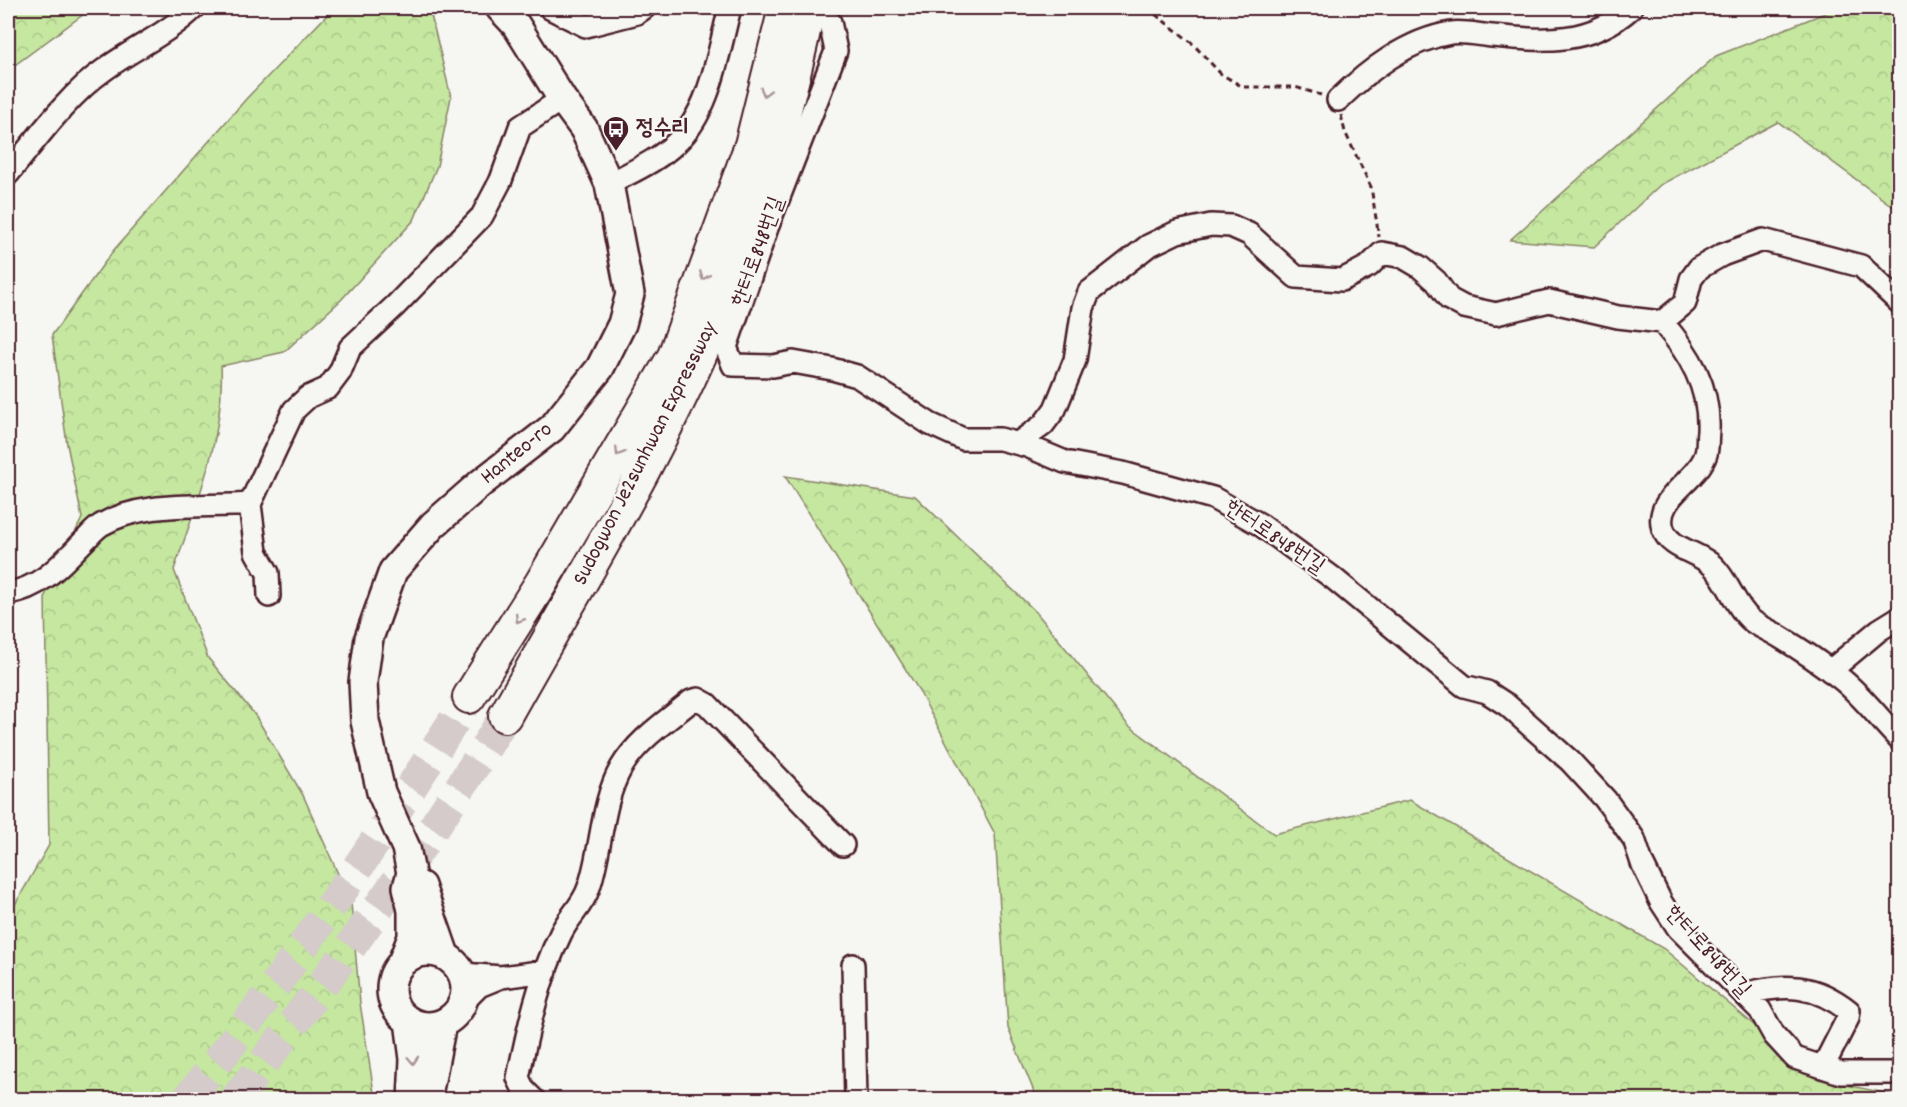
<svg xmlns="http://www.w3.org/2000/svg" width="1907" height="1107" font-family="Dekko,'Poor Story',sans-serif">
<defs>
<pattern id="forest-crowns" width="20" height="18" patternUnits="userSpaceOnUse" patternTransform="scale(1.5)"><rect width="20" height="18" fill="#c5e7a0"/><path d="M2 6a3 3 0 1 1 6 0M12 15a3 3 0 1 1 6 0" fill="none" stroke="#abc68a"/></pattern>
</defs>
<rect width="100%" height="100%" fill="#f6f6f2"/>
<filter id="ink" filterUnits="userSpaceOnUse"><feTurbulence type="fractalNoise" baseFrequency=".0167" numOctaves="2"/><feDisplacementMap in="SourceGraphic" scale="12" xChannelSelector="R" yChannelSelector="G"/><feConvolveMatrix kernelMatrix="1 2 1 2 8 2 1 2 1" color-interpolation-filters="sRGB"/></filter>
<g filter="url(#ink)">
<path fill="url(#forest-crowns)" stroke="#888366" stroke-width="1.5" d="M8,8H92L8,70Z
M342,8H426L430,11L451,97L437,166L414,220L341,300L284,352L221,366C225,437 196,504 174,570L208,658L255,715L303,795L351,903L360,1003L375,1099H8V922L13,908L49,845L45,596L82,518L67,444L52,335L113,251L246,99L328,14Z
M1838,8H1899V211L1778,122L1660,185L1594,247L1510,240L1716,56Z
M785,476L915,496L1036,612L1128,725L1274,834L1410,800L1664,949L1818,1079L1899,1096V1099H1037L1008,1028L995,834L918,689Z"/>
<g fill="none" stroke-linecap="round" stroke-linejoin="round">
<path stroke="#d4cbca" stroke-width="32" stroke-dasharray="32 16" stroke-linecap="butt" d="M187,1100C290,972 381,836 469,697
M235,1100C332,975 422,852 505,716"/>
<g stroke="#4a1f2b" stroke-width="26">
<path id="minor" d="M550,8L586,26L637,13L644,8
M819,8L830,22L836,51L767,228L726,347L733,365L773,366L793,362L832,369L857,376L930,424L963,439H1000L1027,446L1065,462L1123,473L1213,498L1261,525L1333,578L1464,686L1487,692L1507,705L1570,761L1605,799L1634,839L1642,863L1661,902L1678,928L1760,1010L1774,1035L1795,1058L1841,1073H1900
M1338,100C1369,70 1407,40 1451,33C1464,31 1479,35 1492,36C1544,41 1590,45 1631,8
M8,174C35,141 69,94 104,70C134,48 167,34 194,8
M609,184C631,172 657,161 676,143C711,111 718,52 730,8
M1662,322C1690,354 1710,387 1708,431C1707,438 1708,447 1706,454C1697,482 1653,498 1663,529C1670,550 1698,551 1713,566C1729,581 1734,606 1752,621C1760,627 1771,631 1780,637C1800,649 1821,663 1840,678C1862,695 1880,720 1900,740
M1018,443L1043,425L1055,409L1075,360L1083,308L1089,292L1148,246L1177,232L1211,225L1231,226L1249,234L1296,277L1342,280L1369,266L1382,253L1403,257L1420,267L1436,281L1449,299L1464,307L1496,314L1549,301L1618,317L1662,322L1685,303L1691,279L1699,268L1722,255L1763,240L1861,266L1900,303
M8,593C42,588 61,564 85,540C90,535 95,529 101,525C144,500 202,508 250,504
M269,596L268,573L256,552L250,504L294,410L308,397L328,388L340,372L350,348L395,306L482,216L501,180L520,127L562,99
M1830,671L1879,630L1900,617
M853,965L856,1100
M463,974L501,977L479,986L463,1002
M501,977L546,971
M1744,994C1785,983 1815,984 1849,1011L1848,1018L1823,1067
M534,1100L524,1090L518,1078C528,1029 539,978 561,933C569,916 583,906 589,887C602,849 601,803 621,768C637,740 667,721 691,701L698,699L707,704L843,845"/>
</g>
<g stroke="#4a1f2b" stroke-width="32">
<path id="major" d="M421,886L445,955
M391 989a37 37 0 1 1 74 0a37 37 0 1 1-74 0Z
M402,962L412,937V911L407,887L411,873L406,848L381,792L365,721L363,682L369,638L393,571L433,525L481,483L552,428L600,368L622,324L630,294L609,184L584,129L562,99L516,25L500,8
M409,1021L414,1059L412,1100
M427,1100L442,1024"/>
</g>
<g stroke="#4a1f2b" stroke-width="36">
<path id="highway" d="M469,697L541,583L674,356L751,145L785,8
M505,716C578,585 660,455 717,316C757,216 787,113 809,8"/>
</g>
<path stroke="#4a1f2b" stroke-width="3" stroke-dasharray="6 4.5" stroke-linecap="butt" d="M1147,8L1191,42L1221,74L1243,87H1295L1321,95
M1341,115L1345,132L1371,187L1379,237"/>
<use href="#minor" stroke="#f6f6f2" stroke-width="21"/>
<use href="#major" stroke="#f6f6f2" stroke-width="27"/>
<use href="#highway" stroke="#f6f6f2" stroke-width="32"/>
</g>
<defs><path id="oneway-chevron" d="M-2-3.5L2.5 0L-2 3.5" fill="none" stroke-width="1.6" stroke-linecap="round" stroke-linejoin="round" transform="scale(1.5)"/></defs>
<g stroke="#a99598">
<use href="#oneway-chevron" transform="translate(765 92) rotate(105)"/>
<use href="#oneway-chevron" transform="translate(704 276) rotate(111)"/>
<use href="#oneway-chevron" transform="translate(619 452) rotate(121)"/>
<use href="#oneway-chevron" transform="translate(519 619) rotate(122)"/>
<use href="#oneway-chevron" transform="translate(413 1060) rotate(87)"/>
</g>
</g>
<defs>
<g id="bus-pin" transform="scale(1.35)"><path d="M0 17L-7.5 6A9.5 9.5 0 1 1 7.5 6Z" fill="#4a1f2b" stroke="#f6f6f2"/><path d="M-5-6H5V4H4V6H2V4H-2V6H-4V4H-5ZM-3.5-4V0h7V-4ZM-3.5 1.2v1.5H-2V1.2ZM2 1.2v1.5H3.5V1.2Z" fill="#fff"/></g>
</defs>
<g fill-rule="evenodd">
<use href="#bus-pin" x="616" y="129"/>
</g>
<g text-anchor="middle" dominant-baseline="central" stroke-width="4.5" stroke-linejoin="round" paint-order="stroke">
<g font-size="22" font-weight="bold" fill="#4a1f2b" stroke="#f6f6f2" text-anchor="start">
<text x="636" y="129">정수리</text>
</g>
<g font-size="22" fill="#4a1f2b" stroke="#f6f6f2">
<text transform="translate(759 252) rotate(-70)">한터로848번길</text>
<text transform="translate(517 454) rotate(-39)">Hanteo-ro</text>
<text transform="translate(646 454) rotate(-63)">Sudogwon Je2sunhwan Expressway</text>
<text transform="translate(1274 538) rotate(34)">한터로848번길</text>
<text transform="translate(1707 952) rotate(48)">한터로848번길</text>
</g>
</g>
<rect width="1907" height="1107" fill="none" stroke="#f6f6f2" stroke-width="30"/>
<rect x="15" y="15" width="1877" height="1077" fill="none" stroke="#4a1f2b" stroke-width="2" filter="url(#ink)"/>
</svg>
